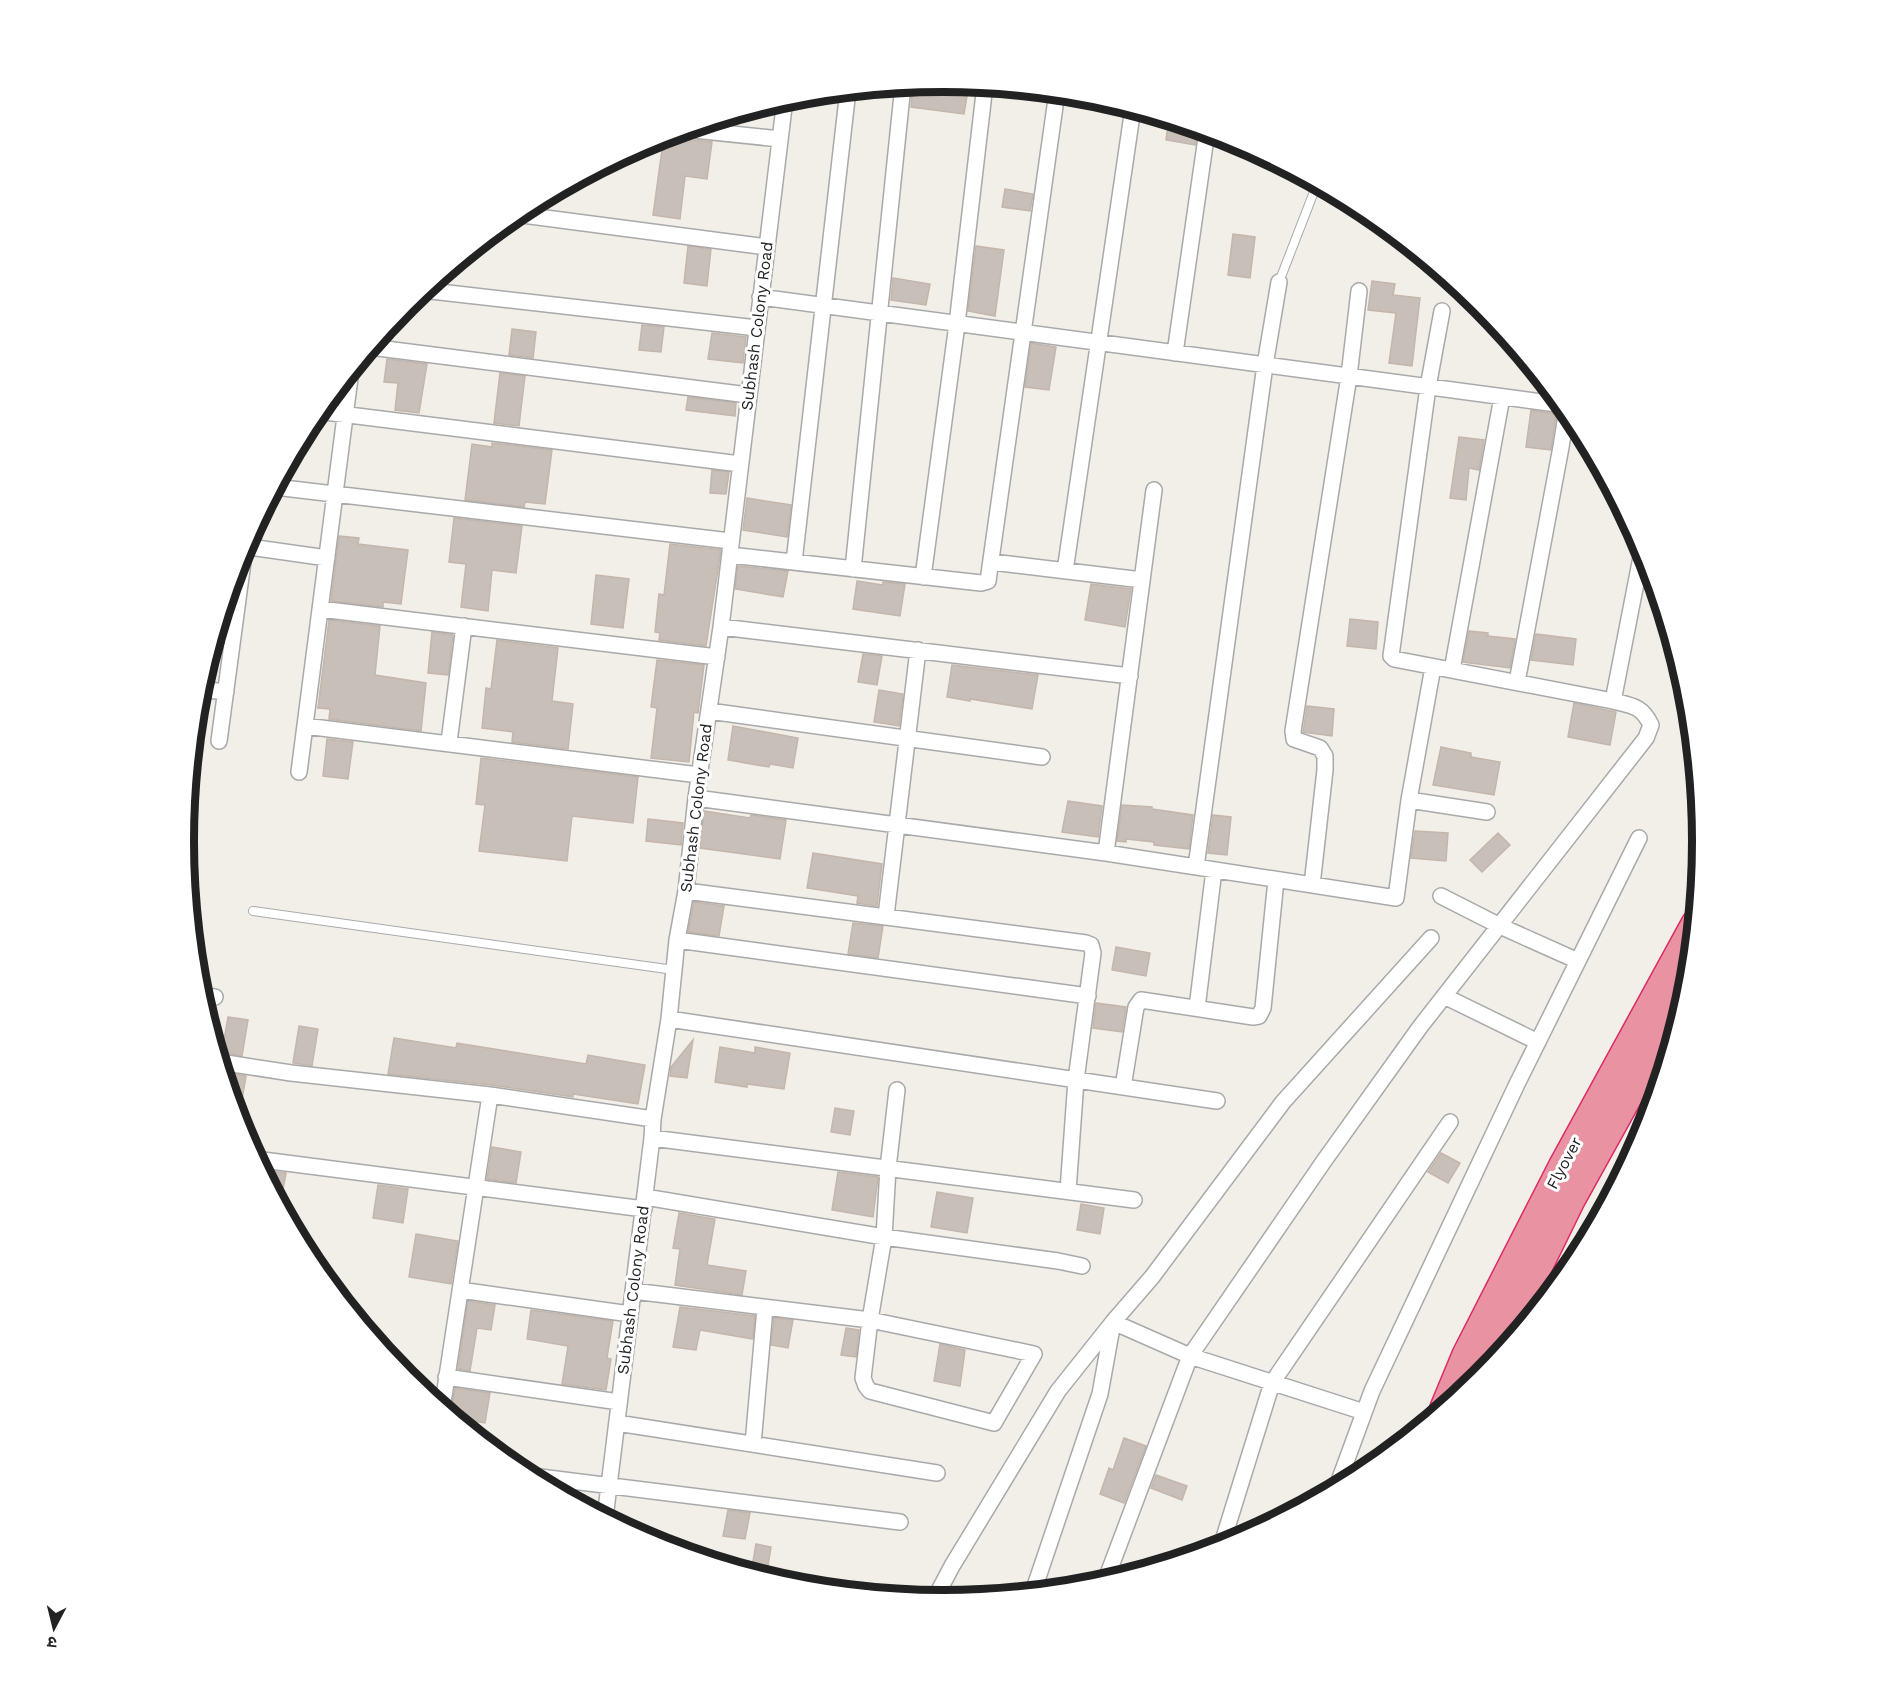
<svg xmlns="http://www.w3.org/2000/svg" width="1886" height="1682" font-family="'Work Sans','Noto Sans Devanagari',sans-serif">
<rect width="100%" height="100%" fill="#f2efe9"/>
<path fill="#c7bfb8" stroke="#c4b6ab" stroke-width="1.5" d="M943,81L969,84L964,114L911,107L913,84Z
M1169,119L1198,128L1195,145L1166,140Z
M672,133L683,139L712,142L707,179L685,176L680,219L653,215L664,135Z
M1005,189L1033,194L1030,211L1002,207Z
M1233,234L1255,237L1250,278L1228,275Z
M688,246L711,249L707,286L684,283Z
M976,246L1004,250L995,316L968,311Z
M893,278L930,284L926,305L891,300Z
M1372,281L1395,284L1393,295L1420,298L1412,366L1389,363L1396,313L1368,310Z
M642,325L664,327L661,352L639,350Z
M512,329L536,332L533,358L509,355Z
M712,333L746,337L743,363L708,359Z
M1031,343L1056,347L1049,390L1025,387Z
M387,359L427,364L419,413L395,410L398,383L384,382Z
M500,373L525,376L519,426L494,423Z
M688,397L736,403L735,416L686,410Z
M1531,410L1556,414L1551,450L1526,447Z
M1459,437L1484,440L1479,470L1469,468L1466,500L1450,498Z
M492,443L552,450L545,504L525,502L524,507L465,500L472,444L492,447Z
M712,470L729,472L726,494L710,493Z
M747,498L791,505L787,537L743,530Z
M454,518L522,526L516,573L492,570L488,611L461,607L466,564L449,562Z
M339,536L359,538L358,544L408,550L401,604L383,602V607L331,601Z
M670,544L721,550L706,646L659,640L660,633L655,632L659,594L664,595Z
M738,566L788,571L783,597L735,589Z
M596,575L629,579L623,628L591,624Z
M857,581L883,585V582L905,584L900,616L853,609Z
M1091,584L1131,589L1125,627L1085,620Z
M1350,619L1378,622L1376,649L1347,646Z
M329,620L380,626L375,675L426,683L421,731L329,719L330,709L318,708Z
M1469,631L1488,633V636L1515,639L1510,668L1463,662Z
M432,632L453,635L448,675L428,673Z
M1536,634L1576,639L1573,665L1531,660Z
M497,640L558,648L552,701L573,704L568,749L512,742L513,732L482,728L486,688L491,689Z
M863,654L882,656L877,685L858,682Z
M657,660L704,665L698,713L694,712L689,762L651,758L657,708L651,707Z
M952,665L1038,675L1032,709L970,699V701L947,697Z
M879,690L903,694L899,726L874,722Z
M1574,703L1616,712L1610,745L1568,737Z
M1307,706L1334,709L1332,736L1303,732Z
M733,726L798,738L793,768L770,764L769,767L728,760Z
M327,739L353,742L348,779L323,776Z
M1441,747L1471,753V757L1500,762L1494,795L1433,785Z
M481,758L638,777L633,823L572,816L567,861L479,851L485,805L476,804Z
M1068,801L1102,806L1098,837L1062,832Z
M1122,805L1152,807V809L1193,815L1189,849L1154,845V842L1126,839V842L1117,841Z
M704,811L750,818L751,815L786,820L780,859L700,848Z
M1213,815L1231,817L1227,855L1208,853Z
M648,819L683,823L681,845L646,841Z
M1415,831L1448,833L1446,861L1411,858Z
M1498,833L1510,845L1482,872L1470,860Z
M813,853L882,864L877,906L857,903L858,896L807,888Z
M694,902L724,906L719,936L688,932Z
M853,923L883,926L878,958L848,954Z
M1116,947L1150,953L1146,976L1112,970Z
M1096,1003L1126,1007L1122,1032L1093,1028Z
M228,1017L248,1020L242,1056L222,1052Z
M299,1026L318,1029L312,1066L293,1063Z
M394,1038L456,1048L457,1043L586,1064L588,1055L645,1065L638,1104L573,1094V1097L491,1085L388,1074Z
M693,1040L687,1078L670,1076L671,1067Z
M720,1047L755,1053V1047L790,1053L784,1089L747,1084V1087L715,1082Z
M223,1072L246,1076L238,1122Z
M835,1108L854,1111L850,1135L831,1132Z
M492,1147L521,1152L516,1183L487,1179Z
M1441,1153L1460,1163L1448,1183L1428,1172Z
M261,1170L286,1173L280,1206L264,1174Z
M838,1172L878,1177L873,1217L832,1210Z
M378,1185L408,1189L403,1223L373,1218Z
M937,1192L973,1198L967,1233L931,1227Z
M1081,1204L1104,1208L1100,1234L1077,1230Z
M679,1213L715,1219L707,1265L746,1271L742,1295L675,1285L680,1249L673,1248Z
M416,1234L458,1241L451,1284L409,1277Z
M468,1301L495,1305L491,1330L477,1328L470,1371L458,1369Z
M680,1307L755,1316L753,1339L700,1330L696,1350L673,1347Z
M531,1310L613,1321L607,1358L611,1359L606,1390L562,1384L568,1346L527,1339Z
M774,1318L793,1320L788,1348L771,1345Z
M846,1328L859,1330L856,1357L841,1355Z
M940,1344L965,1350L960,1386L934,1381Z
M455,1388L490,1393L485,1423L454,1418L450,1415Z
M1124,1438L1146,1446L1124,1503L1100,1494L1109,1468L1113,1470Z
M1156,1475L1187,1486L1182,1500L1151,1488Z
M728,1510L750,1513L745,1539L723,1536Z
M756,1544L771,1547L766,1578L751,1573Z"/>
<g fill="none" stroke-linecap="round" stroke-linejoin="round">
<g stroke="#a9a9a9" stroke-width="10">
<path id="lane" d="M1279,282L1317,184
M253,911L674,970"/>
</g>
<g stroke="#a9a9a9" stroke-width="18">
<path id="street" d="M684,129L780,139
M515,214L767,247
M422,290L757,328
M760,297L1564,405
M370,347L748,395
M1175,353L1207,131
M317,411L740,464
M275,487L730,541
M243,546L327,558
M730,555L981,583L988,581L1057,92
M794,562L848,90
M992,562L1142,580
M853,569L903,85
M1065,571L1133,108
M923,577L957,324L985,85
M320,609L717,657
M721,627L1130,676
M1452,670L1502,397
M1517,682L1561,447L1567,409
M199,689L226,692
M1613,701L1643,547
M709,711L1042,757
M305,726L699,775
M219,741L245,547
M449,742L464,626
M299,772L351,370
M696,798L1106,853L1396,898L1409,800L1433,667
M1409,800L1487,812
M1106,853L1154,490
M1196,867L1265,365L1279,282
M1312,885L1325,770V756L1320,748L1294,739L1293,731L1349,376L1359,291
M686,891L1086,943L1091,945L1093,953L1076,1080L1068,1191
M1441,896L1500,926L1578,961
M886,916L918,650
M677,940L1088,996
M200,996L215,997
M1444,996L1538,1042
M1197,1008L1214,870
M669,1019L1217,1101
M220,1062L291,1073L490,1095L653,1119
M1123,1087L1136,1007L1141,1000L1253,1017L1259,1016L1263,1008L1276,880
M652,1138L1134,1200
M255,1159L644,1209
M645,1197L884,1237L1058,1261L1082,1266
M460,1290L630,1314
M633,1291L870,1320L1034,1354L994,1423L870,1391L866,1386L863,1378L870,1320L884,1237L888,1168L897,1090
M446,1377L619,1402
M442,1409L490,1095
M617,1423L937,1473
M753,1444L765,1308
M524,1475L900,1522
M1336,1489L1372,1391L1517,1084L1639,838
M605,1518L652,1138L653,1119L669,1019L677,940L686,891L696,798L721,627L785,99
M1221,1547L1272,1383L1450,1122
M1105,1582L1190,1356L1324,1161L1420,1027L1646,738L1651,725C1642,706 1633,706 1613,701L1394,659L1391,656L1428,387L1442,311
M1033,1592L1100,1394L1113,1322L1190,1356L1364,1412
M934,1600L952,1566L1058,1391L1113,1322L1152,1277L1283,1102L1431,938"/>
</g>
<g stroke="#dc2a67" stroke-width="30">
<path id="highway" d="M1488,1370L1571,1200L1689,987
M1444,1408L1466,1355L1562,1167L1695,924"/>
</g>
<use href="#lane" stroke="#fff" stroke-width="8"/>
<use href="#street" stroke="#fff" stroke-width="15"/>
<use href="#highway" stroke="#e892a2" stroke-width="27"/>
</g>
<g text-anchor="middle" dominant-baseline="central" stroke-width="6" stroke-linejoin="round" paint-order="stroke">
<g font-size="16" fill="#222" stroke="#fff">
<text transform="translate(757 326) rotate(-83)">Subhash Colony Road</text>
<text transform="translate(696 808) rotate(-83)">Subhash Colony Road</text>
<text transform="translate(1564 1163) rotate(-62)">Flyover</text>
<text transform="translate(633 1290) rotate(-83)">Subhash Colony Road</text>
</g>
</g>
<path d="M0 0H1886V1682H0ZM194 841a749 749 0 1 1 1498 0a749 749 0 1 1-1498 0Z" fill="#fff" fill-rule="evenodd"/>
<path fill="none" stroke="#222" stroke-width="8" d="M194 841a749 749 0 1 1 1498 0a749 749 0 1 1-1498 0Z"/>
<g transform="translate(54 1628) rotate(187)" stroke="#ffffff" stroke-width="4.5" paint-order="stroke">
<path d="M0-4.5L10 22L0 15L-10 22Z" fill="#222222"/>
<text y="-9" font-size="16" font-weight="bold" text-anchor="middle" fill="#222222">उ</text>
</g>
</svg>
